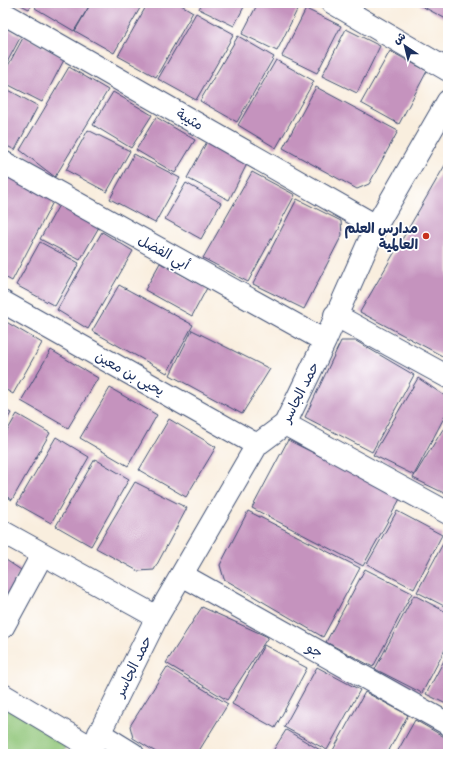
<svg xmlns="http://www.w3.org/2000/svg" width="451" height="757" font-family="Delius,'Playpen Sans Arabic',sans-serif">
<rect width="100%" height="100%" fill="#fff"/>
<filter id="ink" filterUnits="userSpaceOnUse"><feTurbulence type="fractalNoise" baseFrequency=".025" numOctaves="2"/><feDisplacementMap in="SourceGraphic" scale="8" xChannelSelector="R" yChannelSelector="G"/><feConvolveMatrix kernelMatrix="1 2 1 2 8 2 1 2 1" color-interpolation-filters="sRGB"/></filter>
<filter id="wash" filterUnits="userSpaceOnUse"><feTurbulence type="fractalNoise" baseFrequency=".012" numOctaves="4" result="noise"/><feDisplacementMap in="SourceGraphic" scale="16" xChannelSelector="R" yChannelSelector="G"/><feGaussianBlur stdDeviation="0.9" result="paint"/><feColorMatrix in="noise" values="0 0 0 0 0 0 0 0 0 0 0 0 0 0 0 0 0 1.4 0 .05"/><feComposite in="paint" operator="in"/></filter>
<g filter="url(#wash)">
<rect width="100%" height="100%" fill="#f9eede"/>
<path fill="#8fc578" stroke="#557a6b" d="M3,701L69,740L62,754H3Z"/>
<g id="blocks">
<path fill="#c593be" d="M17,3H33L29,9Z
M39,3H91L74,31L35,8Z
M91,3H143L114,53L75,31Z
M148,3H178L193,12L156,77L118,56Z
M202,3H246L234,26L199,9Z
M258,3L300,4L277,51L242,34Z
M416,3H448V20Z
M306,9L341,26L317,73L282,56Z
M196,13L234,34L196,100L158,79Z
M3,26L21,36L3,70Z
M346,29L380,46L357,93L322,76Z
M24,36L65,58L42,102L3,82V75Z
M238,36L274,57L237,122L200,101Z
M390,51L427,71L399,124L361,103Z
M276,60L314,81L276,148L238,125Z
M69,67L108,90L55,177L20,150Z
M3,87L38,106L15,150L3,144Z
M316,87L398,131L369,184L357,189L283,148Z
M113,92L152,115L131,148L93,125Z
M156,117L195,140L175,173L136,150Z
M88,130L130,151L107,192L66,170Z
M209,138L248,162L229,200L187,178Z
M134,154L180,178L155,223L110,199Z
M448,160V359L360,312Z
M252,172L295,195L248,282L203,258Z
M3,173L55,198L12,281L3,276Z
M186,183L221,203L201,239L165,219Z
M297,199L341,221L342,235L304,309L253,284Z
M59,205L99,227L80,260L40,239Z
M102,232L133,251L88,329L57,310Z
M40,242L79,263L55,306L16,285Z
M160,263L207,288L192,316L145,290Z
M119,285L193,325L167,373L92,331Z
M3,320L42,343L13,394L3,388Z
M192,330L270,369L242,414L170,375Z
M341,341H356L414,375L372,452L305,417Z
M51,350L98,378L68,428L21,401Z
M418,378L448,398V410L414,475L373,455Z
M110,388L157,415L128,466L80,438Z
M3,409L11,413L3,427Z
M17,414L50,433L12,500L3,494V438Z
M169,419L216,447L186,497L139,470Z
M448,421V495L413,478Z
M56,437L89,457L51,523L17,504Z
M288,440L401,497L363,566L252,508Z
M95,459L129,479L91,546L56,526Z
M135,482L187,508L154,570L138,571L96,548Z
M248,511L360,568L323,637L224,579L220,565Z
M397,511L442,535L414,589L367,564Z
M446,538L448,539V608L417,592Z
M3,558L21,570L3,603Z
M365,569L412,593L373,667L326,642Z
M414,595L448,613V644L422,693L375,669Z
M202,607L268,637L227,700L166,663Z
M264,645L307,668L275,728L232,704Z
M448,653V705L426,694Z
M167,667L228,704L197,754H159L133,738L130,726Z
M317,667L360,690L327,750L284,727Z
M365,692L408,715L387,754H336L332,752Z
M415,720L448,739V754H396Z
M286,730L327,754H271Z"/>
</g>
</g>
<g filter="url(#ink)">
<use href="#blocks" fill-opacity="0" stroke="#3c4c71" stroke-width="1"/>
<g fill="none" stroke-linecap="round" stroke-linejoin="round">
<g stroke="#3c4c71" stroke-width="24">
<path id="minor" d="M333,3L448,70
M3,13L376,226
M3,162L325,341
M3,302L257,445
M335,315L448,377
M285,424L448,513
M3,532L157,617
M182,575L448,724
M3,627L42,555
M3,695L92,748
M99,733L133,754
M89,754L157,617L257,445L285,424L325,341L376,226L448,101"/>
</g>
<use href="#minor" stroke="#fff" stroke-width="22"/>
</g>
</g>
<circle fill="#c8321e" stroke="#fff" stroke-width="1.5" cx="426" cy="236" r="4"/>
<g text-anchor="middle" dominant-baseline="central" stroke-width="3.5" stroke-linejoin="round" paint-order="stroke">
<g font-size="14" fill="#1b2f5e" stroke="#fff">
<text transform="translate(190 119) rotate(30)">مثيبة</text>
<text transform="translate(164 252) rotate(29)">أبي الفضل</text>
<text transform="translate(130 373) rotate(29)">يحيى بن معين</text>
<text transform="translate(300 392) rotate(-63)">حمد الجاسر</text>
<text transform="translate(315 650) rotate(29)">جو</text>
<text transform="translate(133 666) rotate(-64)">حمد الجاسر</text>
</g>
<g font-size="14" font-weight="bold" fill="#1b2f5e" stroke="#fff" text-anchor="end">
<text x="418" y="228">مدارس العلم<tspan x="418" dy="16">العالمية</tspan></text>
</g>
</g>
<rect width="451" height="757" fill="none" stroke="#fff" stroke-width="16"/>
<g transform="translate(405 46) rotate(325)" stroke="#ffffff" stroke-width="3" paint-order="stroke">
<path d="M0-3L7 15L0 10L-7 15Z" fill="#1b2f5e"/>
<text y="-6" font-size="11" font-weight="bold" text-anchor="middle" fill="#1b2f5e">ش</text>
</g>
</svg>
